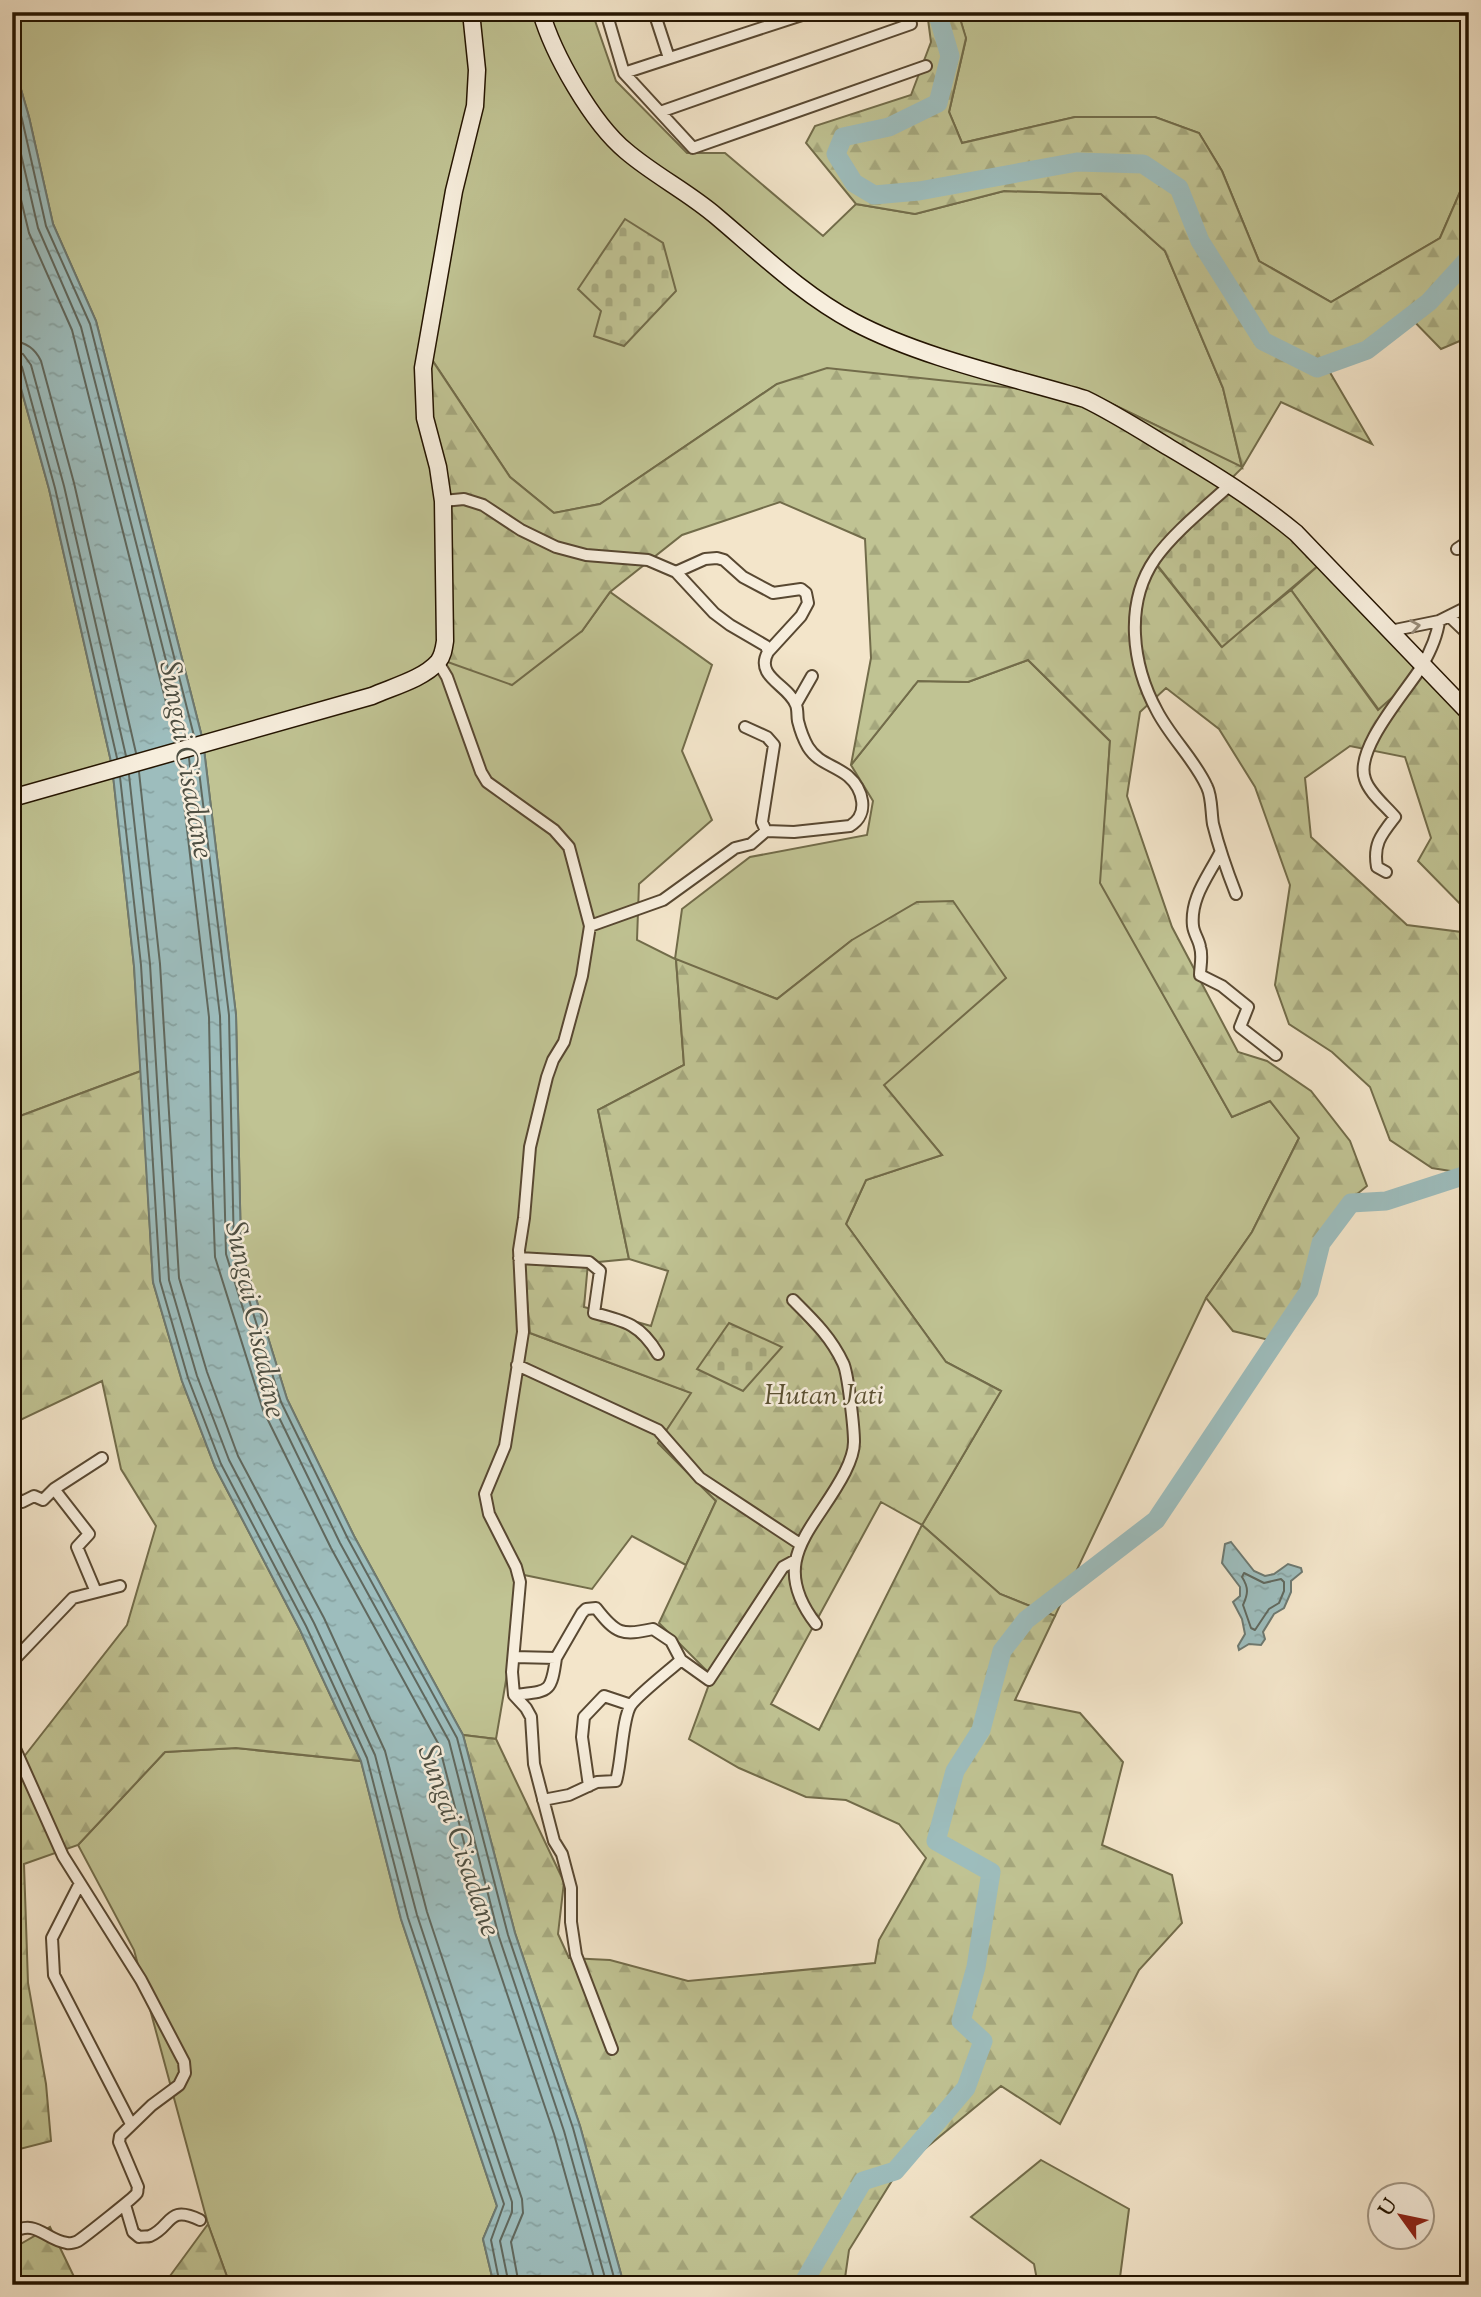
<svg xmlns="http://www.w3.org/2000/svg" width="1481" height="2297" font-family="'Sorts Mill Goudy',serif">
<defs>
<pattern id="forest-firs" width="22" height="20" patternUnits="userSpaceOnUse" patternTransform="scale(1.75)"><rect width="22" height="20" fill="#c0c393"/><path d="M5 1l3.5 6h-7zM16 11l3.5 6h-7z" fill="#a5a77d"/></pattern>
<pattern id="cemetery-stones" width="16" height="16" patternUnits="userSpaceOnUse" patternTransform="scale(1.75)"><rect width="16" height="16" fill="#c0c393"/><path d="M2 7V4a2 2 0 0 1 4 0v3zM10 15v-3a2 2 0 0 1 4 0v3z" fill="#a5a77d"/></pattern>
<pattern id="water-ripples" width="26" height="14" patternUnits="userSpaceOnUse" patternTransform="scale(1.75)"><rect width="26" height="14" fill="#9dbdbd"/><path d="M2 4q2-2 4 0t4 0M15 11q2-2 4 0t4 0" fill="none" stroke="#87a2a1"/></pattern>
</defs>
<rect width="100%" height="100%" fill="#f3e5ca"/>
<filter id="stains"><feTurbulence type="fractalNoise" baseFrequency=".00286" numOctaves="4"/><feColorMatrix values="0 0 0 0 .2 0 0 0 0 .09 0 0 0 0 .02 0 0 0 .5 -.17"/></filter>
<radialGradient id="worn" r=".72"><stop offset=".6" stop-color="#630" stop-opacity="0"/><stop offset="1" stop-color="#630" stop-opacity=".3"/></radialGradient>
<path fill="#c0c393" stroke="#726c4a" stroke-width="2" d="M12,12H545L546,16L562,12H592L616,81L687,153H725L823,236L856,204L915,214L1004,191L1101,194L1165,251L1223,388L1242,468L1098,397L777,384L600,504L554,513L510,477L431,358L582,631L610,592L712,665L682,751L712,820L639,884L637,940L675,959L682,909L750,857L867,835L873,801L851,765L918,681L968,682L1028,660L1110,741L1101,883L1232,1117L1270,1101L1299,1138L1252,1232L1206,1298L1055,1616L1000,1594L922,1525L1001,1391L946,1362L846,1224L866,1180L942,1155L883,1085L1005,978L852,940L777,999L676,960L684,1065L598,1110L629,1259L588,1263L530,1333L692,1393L658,1443L716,1501L686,1565L632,1536L592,1589L524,1575L496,1739L463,1735L354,1536L287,1399L241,1250L236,1015L203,741L96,321L53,224L29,117L12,58Z
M958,12H1469V183L1463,185L1440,238L1331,302L1259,261L1222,171L1199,133L1155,117H1075L962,143L949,112L966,39Z
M12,356L49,489L112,766L134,966L141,1071L12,1119Z
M1320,564L1421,672L1379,710L1291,590Z
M236,1748L361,1761L401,1919L497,2206L483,2239L494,2285H230L208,2224L134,1950L78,1845L165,1752Z
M1041,2160L1129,2209L1119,2285H1038L1034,2264L971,2217Z"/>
<path fill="url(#forest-firs)" stroke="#726c4a" stroke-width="2" fill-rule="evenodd" d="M927,12H958L966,38L949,112L962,143L1075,117H1155L1199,133L1222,171L1259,261L1331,302L1440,238L1463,185L1469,183V337L1441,349L1405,312L1328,369L1372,444L1281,402L1242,468L1151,558L1221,646L1291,590L1378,710L1421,672L1469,719V905L1466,910L1418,861L1431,838L1405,757L1350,746L1305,778L1311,837L1407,925L1469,933V1174L1432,1168L1390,1140L1370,1087L1332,1052L1289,1024L1275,985L1290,885L1255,787L1219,729L1166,688L1140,712L1127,796L1172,927L1238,1052L1267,1061L1311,1091L1350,1141L1367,1186L1341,1207L1308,1305L1281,1343L1233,1331L1206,1298L1252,1232L1299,1138L1270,1101L1232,1117L1100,883L1110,741L1028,660L968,682L918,681L851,765L871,658L865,539L780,502L682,535L610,592L582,631L512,685L442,660L430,357L510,477L554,513L600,504L777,384L827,368L1098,397L1242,467L1223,388L1165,251L1101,194L1004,191L915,214L856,204L806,143L815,126L911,95L931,42Z
M953,901L1006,978L884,1085L942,1155L866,1180L846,1224L946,1362L1001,1391L922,1525L1000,1594L1055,1616L1015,1700L1080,1713L1123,1762L1102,1845L1172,1875L1182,1923L1139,1970L1060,2124L1001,2086L898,2171L849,2250L844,2285H624L580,2126L515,1933L463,1735L496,1739L564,1882L558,1934L569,1958L610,1960L688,1981L875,1963L879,1940L926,1858L899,1824L846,1800L806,1797L739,1768L689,1739L712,1676L659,1623L716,1501L658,1443L691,1393L530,1333L523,1256L588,1263L584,1307L651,1326L668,1271L629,1259L598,1110L684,1065L676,959L777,999L852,940L917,902ZM881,1502L922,1525L819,1730L771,1704Z
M141,1071L153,1282L182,1381L215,1467L300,1630L361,1761L236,1748L165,1752L78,1845L24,1864L28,1983L46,2084L51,2141L12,2151V1772L127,1625L156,1526L121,1469L102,1381L12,1424V1119Z
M208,2224L230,2285H137L170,2276Z
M50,2227L78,2285H12V2249Z"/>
<path fill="url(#cemetery-stones)" stroke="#726c4a" stroke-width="2" d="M625,219L663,243L676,291L624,346L594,336L601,311L578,289Z
M1230,489L1306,549L1320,564L1222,647L1151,557Z
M729,1323L782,1347L743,1391L697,1369Z"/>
<path fill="url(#water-ripples)" stroke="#6d7971" stroke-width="2" d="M12,58L29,117L53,224L96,321L203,741L236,1015L241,1250L287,1399L354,1536L463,1735L515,1933L580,2126L624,2285H494L483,2239L497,2206L401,1919L361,1761L300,1630L215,1467L182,1381L153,1282L134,966L112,766L49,489L12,356Z
M1231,1542L1254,1571L1265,1576L1274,1574L1288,1564L1301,1568L1302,1572L1291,1581V1592L1284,1608L1274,1614L1263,1632L1265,1639L1261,1645L1249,1644L1239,1650L1238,1646L1245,1634L1242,1619L1233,1602L1240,1596V1587L1222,1563L1225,1544Z"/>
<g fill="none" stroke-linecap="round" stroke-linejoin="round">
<path stroke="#60685e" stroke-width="2" d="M12,83L22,119L46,226L90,324L194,736
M12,115L38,228L81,327L186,739
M12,162L29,233L72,330L176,742
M12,341C26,342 35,348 41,361L74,483L136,753
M12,352L23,354L31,365L64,486L126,756
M12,361L19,362L22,367L55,488L117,758
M197,755L229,1015L234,1252L281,1402L348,1539L457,1738L508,1935L573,2128L616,2285
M189,758L220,1016L226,1254L273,1405L340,1543L449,1741L499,1937L564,2131L607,2285
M179,761L209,1017L212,1176L215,1257L263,1410L331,1548L439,1745L489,1940L554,2134L596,2285
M139,772L160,964L179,1278L207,1372L238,1456L324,1618L385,1751L427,1912L522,2199L523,2213L511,2242L519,2285
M129,775L150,964L169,1280L197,1376L229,1460L314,1623L375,1755L417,1915L512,2202V2212L500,2241L509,2285
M120,777L141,965L160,1281L188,1378L221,1464L306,1626L367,1758L408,1918L504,2204L491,2240L500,2285
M1244,1573L1264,1583L1281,1579L1284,1582V1591L1279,1603L1269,1609L1255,1630L1251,1628L1243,1605C1248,1594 1249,1588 1242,1577Z"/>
<path stroke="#9dbdbd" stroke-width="19" d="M937,12L950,56L938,103L889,127L843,137L836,154L854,183L874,195L919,191L1077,162L1143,164L1179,188L1200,241L1263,341L1317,368L1367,350L1429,302L1469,258
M802,2285L863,2181L895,2171L966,2088L983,2041L961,2021L976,1967L991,1872L936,1841L955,1771L981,1730L1002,1651L1026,1620L1156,1520L1309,1291L1321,1243L1351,1203L1386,1201L1469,1174"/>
<g stroke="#584832" stroke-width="14">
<path id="street" d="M606,12L624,73L811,12
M654,12L669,58
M624,73L693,148L926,66
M660,112L911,24
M1231,484C1207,506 1173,533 1155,559C1124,604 1132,665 1157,711C1171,738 1195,760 1207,787C1212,797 1211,812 1213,824C1219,848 1227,871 1236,894
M443,501L464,499L483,505L521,530L556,547L586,555L648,560L676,572L714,613L730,625L766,646L768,652C754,677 789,685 796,705C798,710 797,716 798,721C800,729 804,740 808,747C818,763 834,765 848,776C863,789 870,814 850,826L794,832L766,831L751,844L735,848L663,900L590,926
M1457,549L1469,541
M676,572L705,559L717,558L724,560L743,577L773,593L801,589L806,593L808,603L801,616L768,652
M1449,616L1469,635
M1390,631L1439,621L1469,606
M438,662L447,677L481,772L487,782L554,830L569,847L590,926L582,976L564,1042L553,1060L547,1077L530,1147L524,1218L519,1250L523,1332L505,1446L485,1494L489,1514L516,1567L520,1582L512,1672L514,1695L526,1708L531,1717L534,1764L554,1841L562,1854L571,1888V1922L576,1955L612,2049
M796,704L812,676
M745,727L767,737L774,745L762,822L766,831
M1220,853C1208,877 1190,898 1193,926C1194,934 1199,940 1200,947C1203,956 1200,967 1200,975L1222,986L1248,1007L1240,1027L1276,1055
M1386,872L1377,867C1373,844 1381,835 1395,817C1386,806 1369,793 1365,779C1354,749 1406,692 1422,666C1430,652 1437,638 1439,621
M519,1258L589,1262L600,1271L594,1313C626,1321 641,1325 658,1354
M793,1300C813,1320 831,1337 843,1363C848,1372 854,1429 854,1442C854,1451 849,1464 845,1472C816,1529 766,1559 816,1624
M517,1365L658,1430L700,1478L800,1544
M12,1495L22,1502L34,1496L43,1500L54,1489
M96,1592L77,1547L89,1534L54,1489L102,1458
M514,1657L556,1658L582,1613L586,1609L596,1608C616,1634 622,1636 653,1629L671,1641L681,1660
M12,1662L73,1598L120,1586
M514,1695C549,1691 551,1694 556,1658
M12,1742L63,1856L141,1980L184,2062L185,2073L179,2085L152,2105L120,2136L119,2142L138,2187C137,2189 138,2191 137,2193C135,2197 84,2237 78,2241C76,2242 70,2244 67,2243C45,2240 36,2218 12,2233
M589,1786L582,1737L584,1717L604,1696L631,1705
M543,1800L569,1795L597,1782L616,1781C622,1761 622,1718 631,1705C639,1694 670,1670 681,1660L709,1680L783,1567L796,1560
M80,1883L52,1938L54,1975L131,2124
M125,2205L133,2232L139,2237C143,2236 147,2237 150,2236C172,2227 167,2204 200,2220"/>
</g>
<g stroke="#241400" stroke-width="19">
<path id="secondary" d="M541,12C553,54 592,123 626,151C654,175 688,192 716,216C760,253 803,295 854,322C922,358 1011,377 1085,399C1114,413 1142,431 1170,448C1214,474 1256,500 1296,533L1469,713
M12,798L372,696C392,687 423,679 438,662C443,656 444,648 445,641L443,501L438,467L425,418L423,368L454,191L475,106L477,70L471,12"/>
</g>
<use href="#street" stroke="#f7eedd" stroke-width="10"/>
<use href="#secondary" stroke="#f7eedd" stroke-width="16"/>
</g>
<defs><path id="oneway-chevron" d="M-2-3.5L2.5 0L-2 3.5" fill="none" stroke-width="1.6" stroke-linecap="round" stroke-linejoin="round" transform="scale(1.75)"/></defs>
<use stroke="#988c7a" href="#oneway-chevron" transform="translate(1415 626) rotate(-10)"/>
<g text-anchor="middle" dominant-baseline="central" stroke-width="5" stroke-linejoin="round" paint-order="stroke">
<g font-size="28" font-style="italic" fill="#5b5133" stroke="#f7eedd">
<text x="824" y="1397">Hutan Jati</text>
</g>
<g font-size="30" font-style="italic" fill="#4e4f42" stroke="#f7eedd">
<text transform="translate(185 760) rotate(80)">Sungai Cisadane</text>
<text transform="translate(254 1320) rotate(78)">Sungai Cisadane</text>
<text transform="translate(458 1841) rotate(71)">Sungai Cisadane</text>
</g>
</g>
<rect width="1481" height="2297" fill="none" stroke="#f3e5ca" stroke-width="42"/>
<rect x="14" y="14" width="1453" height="2269" fill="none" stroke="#241400" stroke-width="3.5"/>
<rect x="21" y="21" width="1439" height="2255" fill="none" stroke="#241400" stroke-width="2"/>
<g transform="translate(1401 2216) rotate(303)"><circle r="33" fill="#f7eedd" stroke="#a39785" stroke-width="2"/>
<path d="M0-5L12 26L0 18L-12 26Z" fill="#8f2418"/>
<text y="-10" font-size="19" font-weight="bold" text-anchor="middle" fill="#241400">U</text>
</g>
<rect width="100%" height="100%" filter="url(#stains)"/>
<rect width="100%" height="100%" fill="url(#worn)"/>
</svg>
